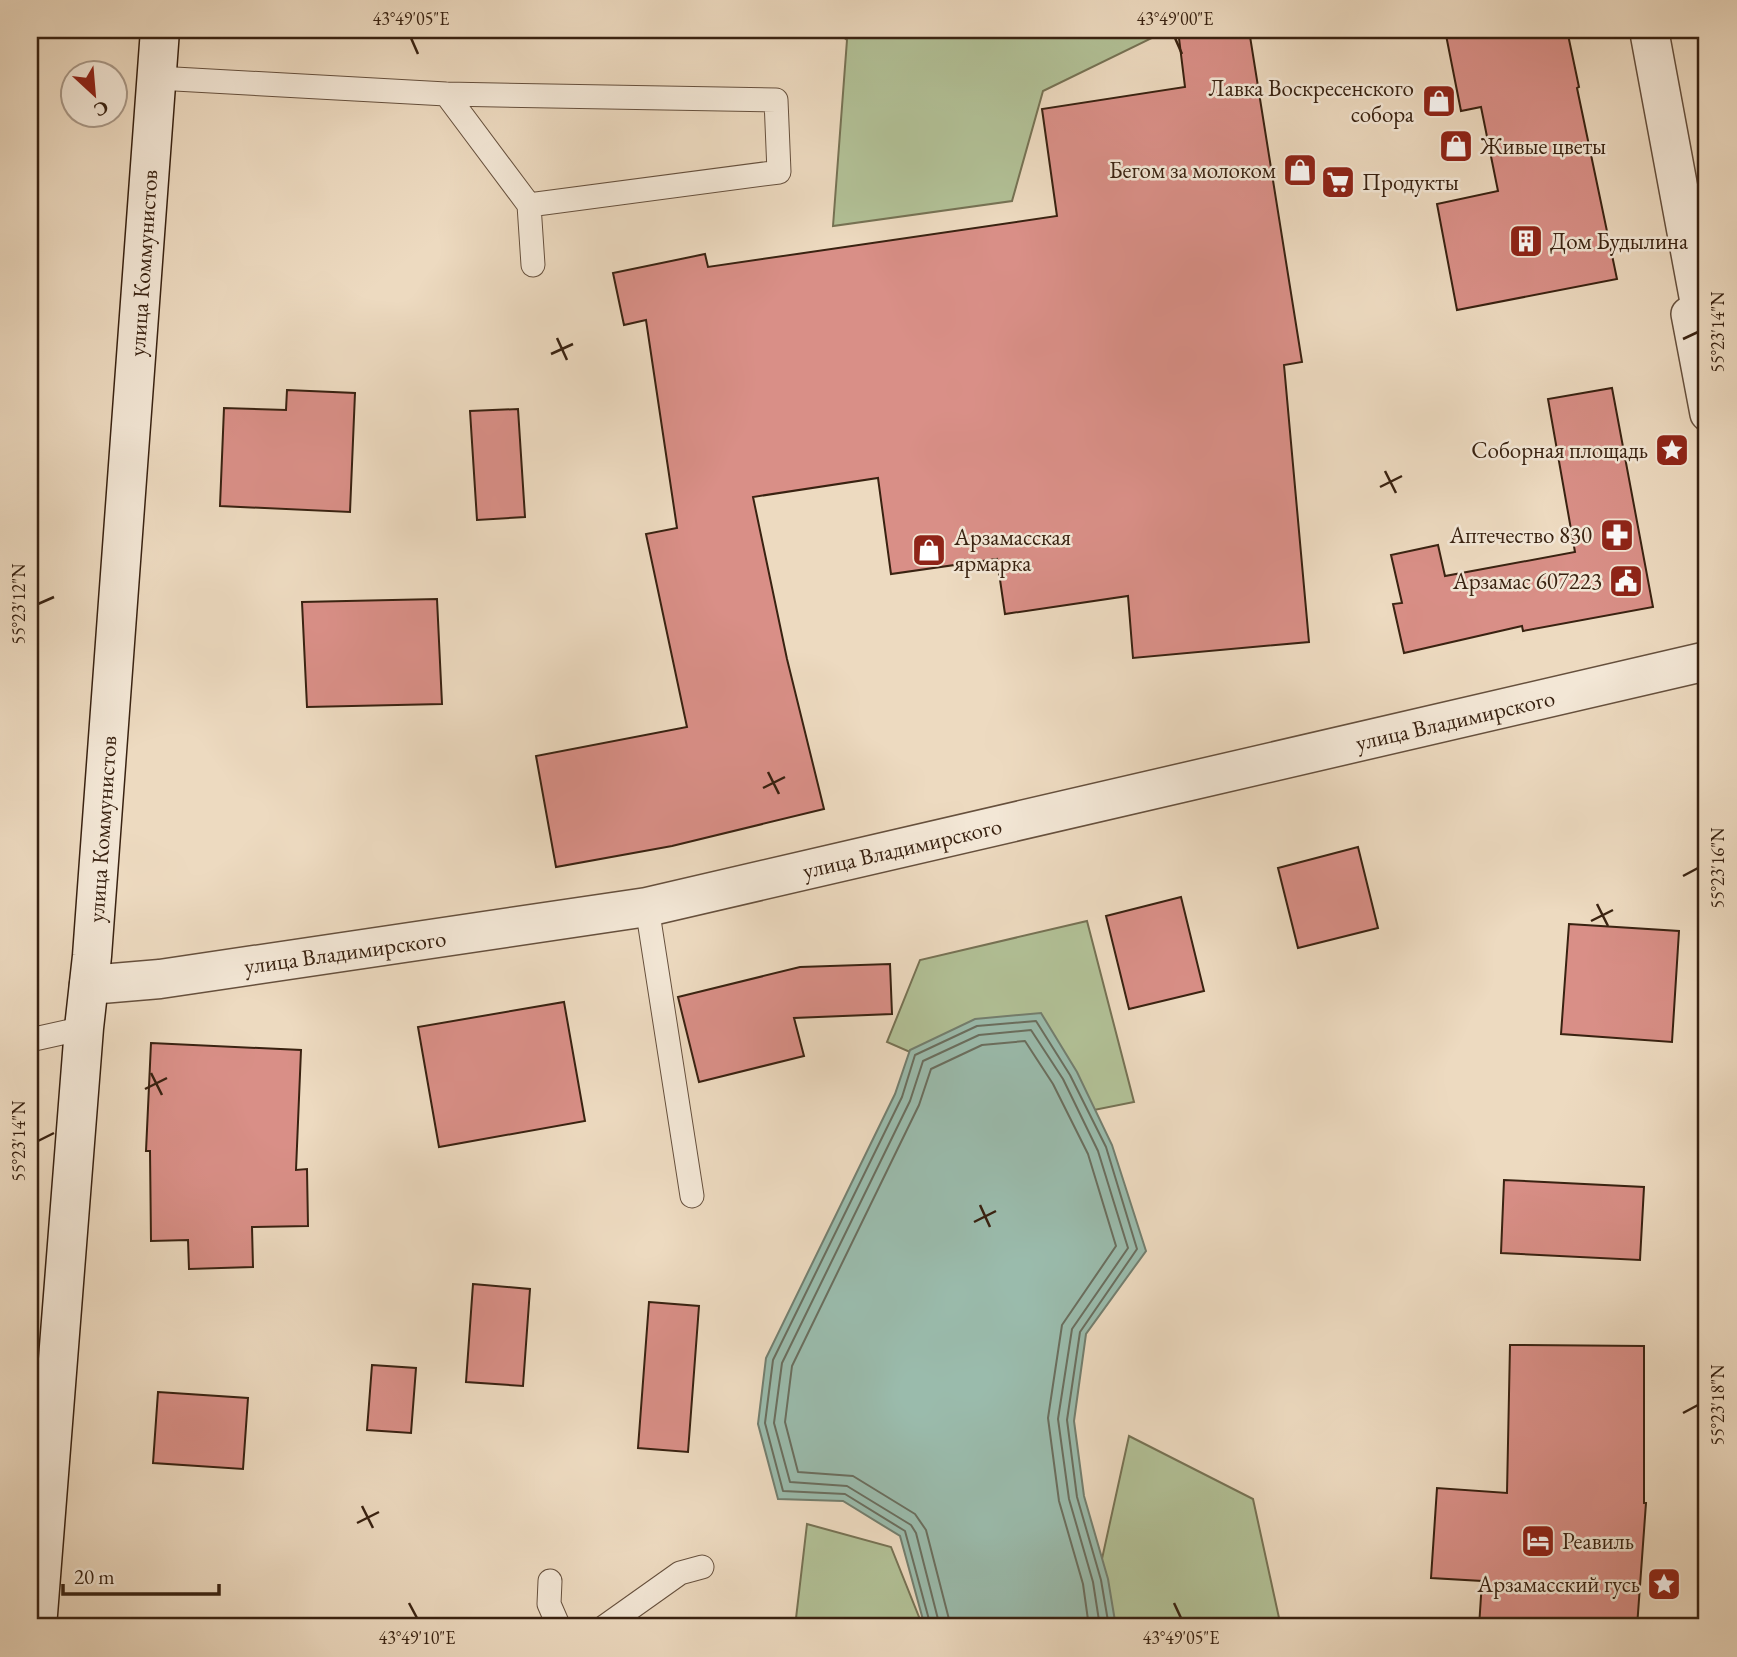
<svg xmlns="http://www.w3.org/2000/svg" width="1737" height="1657" font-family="'EB Garamond',serif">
<rect width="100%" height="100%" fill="#eddac0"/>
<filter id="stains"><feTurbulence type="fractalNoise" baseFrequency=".00286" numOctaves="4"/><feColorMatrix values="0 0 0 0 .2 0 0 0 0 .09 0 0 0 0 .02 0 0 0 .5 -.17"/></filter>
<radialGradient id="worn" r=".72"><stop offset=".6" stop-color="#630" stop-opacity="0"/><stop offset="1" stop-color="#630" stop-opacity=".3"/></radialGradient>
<path fill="#b2c197" stroke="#767254" stroke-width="2" d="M834,30H1153L1154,37L1043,91L1012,201L833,226L847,40Z
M1087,921L1134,1102L1059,1117L887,1042L920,960Z
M1129,1436L1253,1499L1281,1627H1087Z
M807,1524L891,1547L923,1627H795Z"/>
<path fill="#9abbac" stroke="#737e6e" stroke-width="2" d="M1041,1013L1077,1072L1112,1145L1146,1251L1086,1334L1074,1421L1084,1496L1108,1579L1116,1627H925L900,1536L843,1501L778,1499L758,1424L766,1358L895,1094L910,1050L975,1019Z"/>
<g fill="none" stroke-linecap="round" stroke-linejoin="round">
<path stroke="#6a6e5e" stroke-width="2" d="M931,1627L905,1531L845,1494L783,1491L765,1423L773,1360L902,1097L915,1055L977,1026L1036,1021L1070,1075L1106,1147L1137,1249L1080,1332L1067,1420L1077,1497L1101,1580L1109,1627
M940,1627L916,1533L911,1525L847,1486L790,1482L774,1423L782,1363L910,1101L923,1061L979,1035L1031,1030L1063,1079L1098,1151L1128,1248L1072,1329L1058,1419L1069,1499L1093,1582L1100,1627
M951,1627L926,1530L915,1514L853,1476L798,1472L785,1422L792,1366L919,1105L931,1069L982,1045L1025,1041L1053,1084L1088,1154L1116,1246L1062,1325L1048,1418L1059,1501L1083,1584L1089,1627"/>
</g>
<path fill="#d98f87" stroke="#392211" stroke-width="2" d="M1178,30H1249L1302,362L1284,365L1309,642L1133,658L1128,596L1005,614L997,559L891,574L878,478L753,497L787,659L824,809L672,846L556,867L536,756L687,727L646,534L677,528L646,320L624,325L613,273L705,254L708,267L1057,216L1042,109L1185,87Z
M1445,30H1567L1579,87L1577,88L1617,279L1457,310L1437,204L1498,191L1481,107L1461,111Z
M1612,388L1653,607L1523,631L1522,626L1404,653L1393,604L1402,603L1391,555L1438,545L1445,576L1575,552L1548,399Z
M287,390L355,393L350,512L220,506L224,408L286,410Z
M518,409L525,517L477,520L470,411Z
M437,599L442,704L307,707L302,602Z
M1358,847L1378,928L1298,948L1278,868Z
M1181,897L1204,991L1129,1009L1106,916Z
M1569,924L1679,931L1672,1042L1561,1034Z
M890,964L892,1014L794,1018L804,1056L699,1082L678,997L800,967Z
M564,1002L585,1121L439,1147L418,1027Z
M151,1043L301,1050L296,1170L307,1169L308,1226L252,1227L253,1267L189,1269L188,1240L151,1241L150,1151H146Z
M1504,1180L1644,1187L1640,1260L1501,1253Z
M473,1284L530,1289L523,1386L466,1382Z
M649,1302L699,1306L688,1452L638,1448Z
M1510,1345L1644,1346V1503H1646L1637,1627H1479L1482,1581L1431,1578L1437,1488L1507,1493Z
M372,1365L416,1368L411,1433L367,1430Z
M158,1392L248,1398L243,1469L153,1463Z"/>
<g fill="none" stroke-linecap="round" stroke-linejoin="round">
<g stroke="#66503d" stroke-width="25">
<path id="service" d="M157,78L446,94L776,100L779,172L529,205L533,265
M446,94L529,205
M647,907L692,1196
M30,1040L84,1028
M550,1581L549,1604L559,1627
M604,1627L680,1573L702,1567"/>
</g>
<g stroke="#66503d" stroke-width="36">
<path id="pedestrian" d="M1688,314L1707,414"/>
</g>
<g stroke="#66503d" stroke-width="41">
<path id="tertiary" d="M1649,30L1707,342
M89,985L160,979L647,907L1707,661"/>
</g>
<g stroke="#392211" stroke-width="41">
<path id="secondary" d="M37,1627L84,1028L92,956L160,30"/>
</g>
<use href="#service" stroke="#f3e7d6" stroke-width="23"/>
<use href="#pedestrian" stroke="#f3e7d6" stroke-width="33"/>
<use href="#tertiary" stroke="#f3e7d6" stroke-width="38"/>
<use href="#secondary" stroke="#f3e7d6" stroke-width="38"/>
</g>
<path fill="none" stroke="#392211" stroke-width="2.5" d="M411,38L418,54M1175,38L1182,54M557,338L567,360M1683,339L1698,332M551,354L573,344M1385,471L1396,493M1380,487L1402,476M38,604L54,597M768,772L779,794M763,788L785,777M1683,876L1698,868M1597,904L1608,926M1591,921L1613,910M151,1073L162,1095M145,1089L167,1078M38,1141L54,1133M980,1205L990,1227M974,1222L996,1211M1683,1413L1698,1405M362,1506L373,1528M357,1523L379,1512M409,1603L417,1618M1174,1603L1181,1618"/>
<defs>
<g id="shop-square" transform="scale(1.75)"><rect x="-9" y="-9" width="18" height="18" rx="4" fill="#8f2418" stroke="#f3e7d6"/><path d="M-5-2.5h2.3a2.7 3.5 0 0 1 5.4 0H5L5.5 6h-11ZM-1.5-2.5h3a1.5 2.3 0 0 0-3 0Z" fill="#fff"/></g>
<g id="supermarket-square" transform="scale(1.75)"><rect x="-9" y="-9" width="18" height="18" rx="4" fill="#8f2418" stroke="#f3e7d6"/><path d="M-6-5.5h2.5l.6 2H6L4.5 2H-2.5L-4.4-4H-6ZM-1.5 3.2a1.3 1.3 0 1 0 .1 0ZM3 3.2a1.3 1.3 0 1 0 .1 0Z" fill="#fff"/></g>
<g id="building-square" transform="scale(1.75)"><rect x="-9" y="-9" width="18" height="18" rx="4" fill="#8f2418" stroke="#f3e7d6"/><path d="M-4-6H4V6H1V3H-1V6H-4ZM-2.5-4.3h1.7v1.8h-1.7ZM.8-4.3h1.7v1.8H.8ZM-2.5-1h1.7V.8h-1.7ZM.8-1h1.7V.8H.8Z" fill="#fff"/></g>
<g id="sight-square" transform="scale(1.75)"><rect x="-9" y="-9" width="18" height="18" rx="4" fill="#8f2418" stroke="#f3e7d6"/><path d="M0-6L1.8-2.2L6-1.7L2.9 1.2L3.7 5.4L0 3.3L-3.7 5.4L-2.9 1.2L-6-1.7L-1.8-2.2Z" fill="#fff"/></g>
<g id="pharmacy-square" transform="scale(1.75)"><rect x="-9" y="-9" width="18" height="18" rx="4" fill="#8f2418" stroke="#f3e7d6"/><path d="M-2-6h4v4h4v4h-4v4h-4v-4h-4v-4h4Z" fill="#fff"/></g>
<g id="civic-square" transform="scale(1.75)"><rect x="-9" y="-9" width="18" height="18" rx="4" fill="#8f2418" stroke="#f3e7d6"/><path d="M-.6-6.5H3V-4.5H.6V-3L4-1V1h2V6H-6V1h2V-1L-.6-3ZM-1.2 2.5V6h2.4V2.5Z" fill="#fff"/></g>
<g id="hotel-square" transform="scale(1.75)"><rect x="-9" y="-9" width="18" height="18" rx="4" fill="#8f2418" stroke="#f3e7d6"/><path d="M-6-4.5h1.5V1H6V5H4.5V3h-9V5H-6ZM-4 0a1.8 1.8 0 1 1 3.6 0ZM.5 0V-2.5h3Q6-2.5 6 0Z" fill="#fff"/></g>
</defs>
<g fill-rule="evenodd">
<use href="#shop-square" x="1439" y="101"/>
<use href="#shop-square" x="1456" y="146"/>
<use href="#shop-square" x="1300" y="170"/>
<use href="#supermarket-square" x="1338" y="182"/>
<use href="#building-square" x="1526" y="241"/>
<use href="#sight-square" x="1672" y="450"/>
<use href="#pharmacy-square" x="1617" y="535"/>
<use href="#shop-square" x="929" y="550"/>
<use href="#civic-square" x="1626" y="581"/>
<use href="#hotel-square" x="1538" y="1541"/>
<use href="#sight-square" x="1664" y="1584"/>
</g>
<g text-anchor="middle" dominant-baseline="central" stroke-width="5" stroke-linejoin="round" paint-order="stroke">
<g font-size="23" fill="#392211" stroke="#f3e7d6" text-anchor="end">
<text x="1414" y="88">Лавка Воскресенского<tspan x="1414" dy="26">собора</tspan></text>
<text x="1480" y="146" text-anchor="start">Живые цветы</text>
<text x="1276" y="170">Бегом за молоком</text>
<text x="1362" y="182" text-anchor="start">Продукты</text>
<text x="1550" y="241" text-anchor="start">Дом Будылина</text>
<text x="1648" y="450">Соборная площадь</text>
<text x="1592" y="535">Аптечество 830</text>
<text x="954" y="537" text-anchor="start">Арзамасская<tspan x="954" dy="26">ярмарка</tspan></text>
<text x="1602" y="581">Арзамас 607223</text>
<text x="1562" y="1541" text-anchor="start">Реавиль</text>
<text x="1640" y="1584">Арзамасский гусь</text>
</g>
<g font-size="23" fill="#392211" stroke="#f3e7d6">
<text transform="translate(143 263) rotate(-86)">улица Коммунистов</text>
<text transform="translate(1455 720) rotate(-13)">улица Владимирского</text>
<text transform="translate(102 829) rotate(-86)">улица Коммунистов</text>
<text transform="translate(902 848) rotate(-13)">улица Владимирского</text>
<text transform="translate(345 952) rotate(-8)">улица Владимирского</text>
</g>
</g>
<rect width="1737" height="1657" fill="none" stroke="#eddac0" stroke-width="77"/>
<g transform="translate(94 94) rotate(154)"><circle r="33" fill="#f3e7d6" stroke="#a99887" stroke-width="2"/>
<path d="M0-5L12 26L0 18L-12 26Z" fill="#8f2418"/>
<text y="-10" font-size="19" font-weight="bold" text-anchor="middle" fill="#392211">С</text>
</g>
<path d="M63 1584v10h156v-10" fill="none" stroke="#392211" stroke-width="3.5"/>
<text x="74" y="1584" font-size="21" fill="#392211" stroke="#f3e7d6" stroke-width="5" paint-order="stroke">20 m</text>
<rect x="38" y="38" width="1660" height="1580" fill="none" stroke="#392211" stroke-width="2.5"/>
<g font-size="18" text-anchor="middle" fill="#392211">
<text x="411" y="25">43°49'05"E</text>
<text x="1175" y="25">43°49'00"E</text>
<text transform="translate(1718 332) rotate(-90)" y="6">55°23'14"N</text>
<text transform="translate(19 604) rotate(-90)" y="6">55°23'12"N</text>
<text transform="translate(1718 868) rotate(-90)" y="6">55°23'16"N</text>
<text transform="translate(19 1141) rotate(-90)" y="6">55°23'14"N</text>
<text transform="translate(1718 1405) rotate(-90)" y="6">55°23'18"N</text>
<text x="417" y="1644">43°49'10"E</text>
<text x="1181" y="1644">43°49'05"E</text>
</g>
<rect width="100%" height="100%" filter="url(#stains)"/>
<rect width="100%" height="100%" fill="url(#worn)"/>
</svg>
